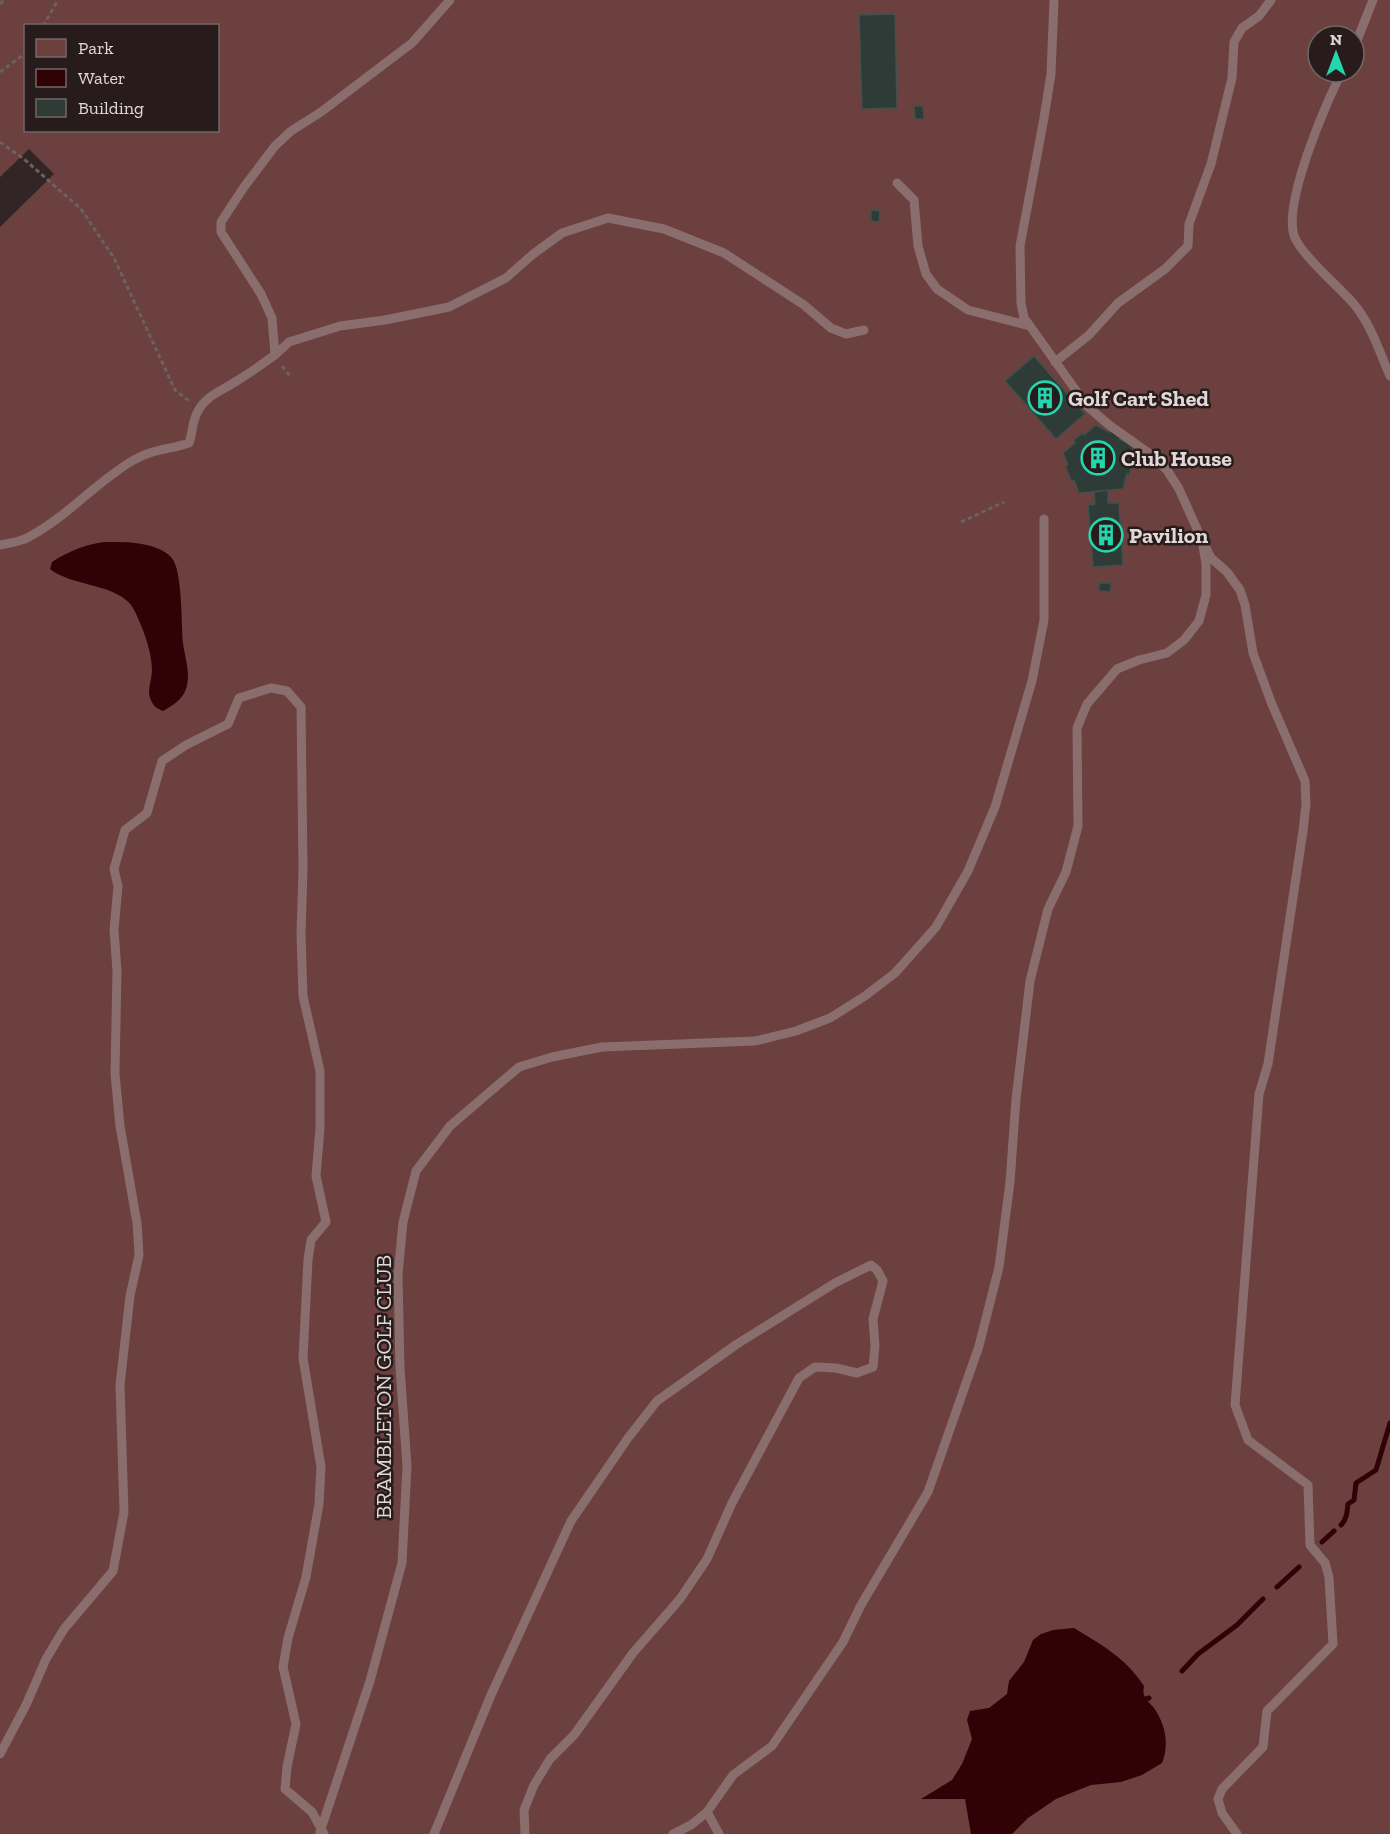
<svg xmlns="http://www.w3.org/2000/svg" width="1390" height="1834" font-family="'Zilla Slab',serif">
<rect width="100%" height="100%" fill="#312525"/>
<path fill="#6b403f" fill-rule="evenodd" d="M0,0H1390V1834H0V227L54,174L29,149L0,177ZM26,26H218V130H26ZM1318,36H1354V72H1318Z"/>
<path fill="#300206" d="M104,542C124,542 155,541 171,557C183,569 181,625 183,643C185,659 191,673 186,689C182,700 172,706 163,711C156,708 153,706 150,698C147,690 152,679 152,670C152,651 142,625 133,608C120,584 70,586 50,569L52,562C69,551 84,545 104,542Z
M1074,1628C1103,1646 1125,1657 1144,1686C1141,1700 1150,1701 1156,1711C1166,1727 1169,1746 1162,1763L1142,1775L1121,1782L1091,1785L1056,1799L1028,1818L1012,1834H971L965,1799H921L952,1780L962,1764L972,1739L967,1720L970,1711L989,1708L1007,1694L1009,1681L1024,1662L1033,1640L1041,1634L1053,1630Z"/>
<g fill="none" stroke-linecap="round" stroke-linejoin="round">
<path stroke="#300206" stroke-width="5" d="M1341,1525C1347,1519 1347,1512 1348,1504L1354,1500L1356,1483L1376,1470L1390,1423
M1322,1542L1334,1531
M1277,1587L1299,1567
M1182,1671L1198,1654L1237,1625L1263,1599
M1139,1701L1149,1698"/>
</g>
<path fill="#2e3b37" stroke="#42504b" stroke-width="1.5" d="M895,14L897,108L862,109L859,15Z
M914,106H923L924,119H915Z
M871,210L880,211L879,222L871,221Z
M1034,356L1085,414L1056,439L1005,381Z
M1096,425L1109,432L1111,430L1121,437L1120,439L1133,447L1130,462L1132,463L1129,476L1127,474L1123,489L1079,493L1074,480L1072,482L1065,466L1068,465L1063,453L1075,443L1073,441L1082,433L1084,435Z
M1108,490V503H1119L1123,565L1093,567L1088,505L1095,504L1094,492Z
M1099,583H1111L1110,592L1099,591Z"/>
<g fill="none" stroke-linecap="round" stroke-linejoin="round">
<path stroke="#6c6161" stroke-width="3" stroke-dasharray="4.5 3" stroke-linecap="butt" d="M0,4L4,0
M43,26L58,0
M0,72L26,53
M0,142L24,159L81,209L114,258L175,390L189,401
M282,366L290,376
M961,522L1004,502"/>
<path stroke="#896e6d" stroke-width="9" d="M1354,48L1373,0
M1342,72C1326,102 1281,207 1295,238C1303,256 1338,286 1353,303C1371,324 1379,351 1390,376
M1030,326L1024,318L1021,303L1020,246L1044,118L1051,74L1054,0
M275,355L289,342L340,326L385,320L449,307L506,278L532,255L562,233L608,218L664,229L724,253L804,305L831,328L846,334L864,330
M1055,362L1089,335L1118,303L1165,269L1188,246L1189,224L1211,164L1232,78L1234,42L1242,28L1259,16L1271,0
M0,545C9,543 19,542 27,538C66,518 95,483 132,461C152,449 168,450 189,443C193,432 192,421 198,411C206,396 221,391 235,382C249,374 262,364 275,355L272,318L261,294L221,232V222L244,187L275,146L291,131L321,112L412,43L450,0
M1206,548L1211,558L1227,572L1240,590L1245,605L1253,653L1271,702L1305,781L1306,804L1303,831L1268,1064L1259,1094L1235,1405L1248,1440L1308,1485L1310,1545L1325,1563L1329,1577L1333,1644L1267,1711L1263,1747L1222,1789L1218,1799L1222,1813L1237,1834
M0,1754L26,1705L46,1659L64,1629L113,1571L124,1512L120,1385L130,1296L139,1255L137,1223L120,1126L115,1074L117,971L114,930L118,886L114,869L125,830L147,813L162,761L186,745L228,724L239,698L271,688L287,691L301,707L303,869L301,934L303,996L320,1071V1128L316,1176L326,1222L311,1240L308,1260L303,1358L321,1467L319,1504L306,1577L288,1638L283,1667L296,1724L287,1767L285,1789L312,1812L324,1834
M707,1812L733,1775L772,1746L843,1642L861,1605L928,1492L979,1346L999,1267L1010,1182L1016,1099L1030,981L1048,909L1066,872L1078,826L1077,728L1087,704L1117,669L1139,660L1167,653L1184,640L1199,621L1206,595V564L1202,540L1179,489L1167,470L1150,454L1109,425L1087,406L1030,326L968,310L937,289L926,274L918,246L914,200L897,183
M320,1832L370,1681L402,1563L407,1466L400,1368L398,1275L403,1222L416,1171L450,1126L519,1067L552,1057L602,1047L755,1041L796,1031L830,1018L865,996L895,973L936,927L968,871L995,807L1032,681L1044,620V519
M434,1834L491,1695L571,1521L628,1438L657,1401L737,1344L835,1283L871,1265L877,1270L883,1281L873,1319L875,1346L873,1367L857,1373L836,1368L815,1367L799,1378L732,1503L707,1559L680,1599L633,1653L574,1735L550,1759L534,1785L524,1810L525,1834
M673,1834L691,1825L707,1812L719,1834"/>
</g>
<defs>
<g id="building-ring" transform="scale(1.725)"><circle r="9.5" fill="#271c1b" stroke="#25d5ae" stroke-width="1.5"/><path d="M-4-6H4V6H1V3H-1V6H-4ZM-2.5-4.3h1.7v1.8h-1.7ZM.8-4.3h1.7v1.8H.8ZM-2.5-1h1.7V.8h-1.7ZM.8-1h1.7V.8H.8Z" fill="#25d5ae"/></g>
</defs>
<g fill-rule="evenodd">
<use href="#building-ring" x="1045" y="398"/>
<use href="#building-ring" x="1098" y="458"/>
<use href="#building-ring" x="1106" y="535"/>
</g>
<g text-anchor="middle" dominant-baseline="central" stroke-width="5" stroke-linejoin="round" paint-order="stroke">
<g font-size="22" font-weight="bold" fill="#e0d8d7" stroke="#271c1b" text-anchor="start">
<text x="1068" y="398">Golf Cart Shed</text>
<text x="1121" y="458">Club House</text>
<text x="1129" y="535">Pavilion</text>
</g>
<g font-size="22" fill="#e0d8d7" stroke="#271c1b">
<text transform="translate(383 1387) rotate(-90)">BRAMBLETON GOLF CLUB</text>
</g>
</g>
<rect x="24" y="24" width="195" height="108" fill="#271c1b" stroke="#716766" stroke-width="1.5"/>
<rect x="36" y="39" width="30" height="18" fill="#6b403f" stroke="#716766" stroke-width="1.5"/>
<text x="78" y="54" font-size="18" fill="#e0d8d7">Park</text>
<rect x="36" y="69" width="30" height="18" fill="#300206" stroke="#716766" stroke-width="1.5"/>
<text x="78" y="84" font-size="18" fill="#e0d8d7">Water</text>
<rect x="36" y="99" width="30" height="18" fill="#2e3b37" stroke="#716766" stroke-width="1.5"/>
<text x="78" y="114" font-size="18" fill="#e0d8d7">Building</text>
<g transform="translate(1336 54)"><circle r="28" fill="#271c1b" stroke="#716766" stroke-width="1.5"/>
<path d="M0-4.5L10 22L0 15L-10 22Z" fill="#25d5ae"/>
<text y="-9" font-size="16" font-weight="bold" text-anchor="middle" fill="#e0d8d7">N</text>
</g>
</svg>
